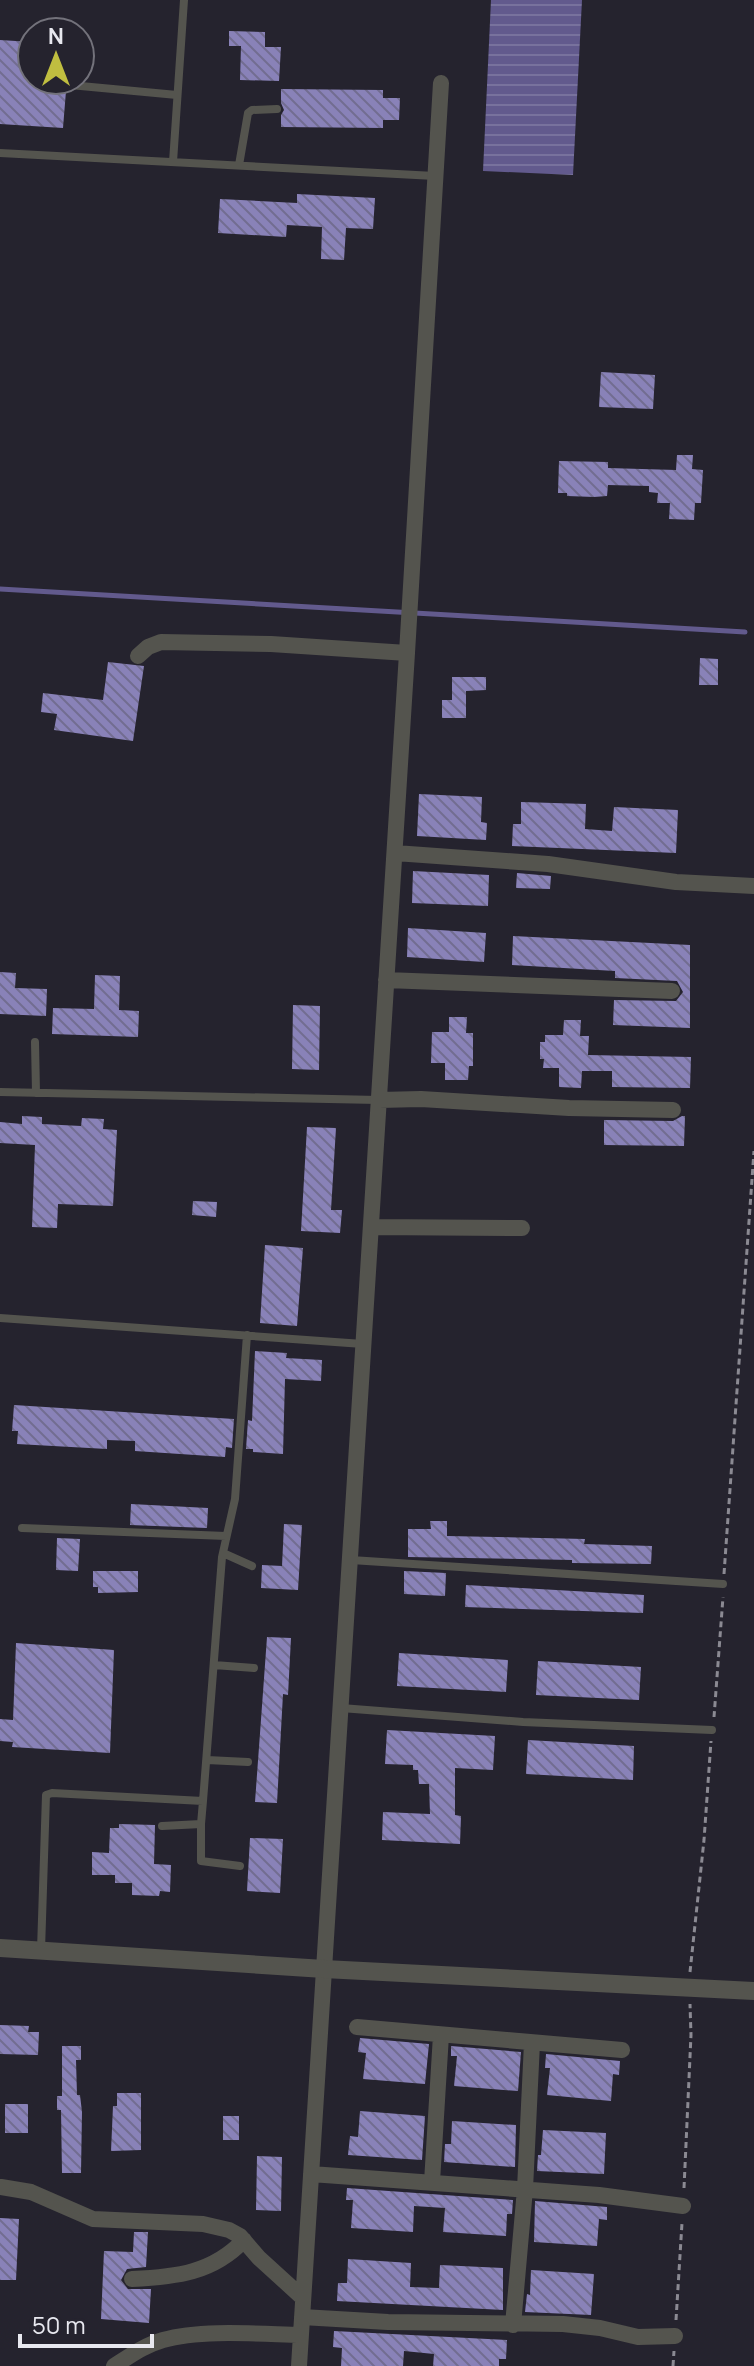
<svg xmlns="http://www.w3.org/2000/svg" width="754" height="2366" font-family="Manrope,sans-serif">
<defs>
<pattern id="water-rules" width="6" height="5" patternUnits="userSpaceOnUse" patternTransform="scale(2)"><rect width="6" height="5" fill="#625a8d"/><path d="M0 2.5h6" fill="none" stroke="#78729d"/></pattern>
<pattern id="building-back-hatch" width="6" height="6" patternUnits="userSpaceOnUse" patternTransform="scale(2)"><rect width="6" height="6" fill="#8982b8"/><path d="M-1 5l2 2M0 0l6 6M5-1l2 2" fill="none" stroke="#726d91"/></pattern>
</defs>
<rect width="100%" height="100%" fill="#25232e"/>
<path fill="url(#water-rules)" d="M491,0H582L573,175L483,171Z"/>
<g fill="none" stroke-linecap="round" stroke-linejoin="round">
<path stroke="#625a8d" stroke-width="5" d="M0,589L745,632"/>
</g>
<path fill="url(#building-back-hatch)" d="M229,31L265,32V47H281L279,81L240,80L241,46H229Z
M0,40L32,42V80H65L63,85L66,91L63,128L0,124Z
M281,89L383,90V98H400L399,120H383V128L281,127V115L284,110L281,103Z
M297,194L375,198L373,229L346,228L344,260L321,259L322,227L287,225L286,237L218,233L220,199L297,203Z
M601,372L655,375L653,409L599,407Z
M677,455H693L692,469L703,470L701,503H695L694,520L669,519L670,503H657L658,493L649,492V486L608,485L607,496L594,497L567,496V493H558L559,461L608,462V468L676,470Z
M700,658L718,659V685H699Z
M108,662L144,666L133,741L54,730L57,714L41,712L43,693L103,700Z
M452,677H486V690L466,691V718H442V700H452Z
M419,794L482,797L481,822L487,823L486,840L417,836Z
M521,802L586,804L585,829L612,831L614,807L678,810L676,853L512,846L513,824H521Z
M413,871L489,875L488,906L412,903Z
M517,873L551,876L550,889L516,888Z
M408,928L486,933L484,962L407,957Z
M513,936L690,945V1028L613,1025L614,1000L676,1001L683,992L677,981L615,978V971L512,965Z
M0,972L16,973L15,988L47,989L46,1016L0,1014Z
M95,975L120,976L119,1010L139,1011L138,1037L52,1034L53,1008L94,1009Z
M293,1005L320,1006L319,1070L292,1069Z
M449,1017H467L466,1033H473V1066H469L468,1080H445V1063H431L432,1032H449Z
M564,1020H581L580,1036H589L588,1055L691,1057L690,1088L612,1087V1071H582L581,1088L559,1087V1068H543L544,1059H540V1042H545V1035H563Z
M22,1116L42,1117V1124L81,1126L82,1118L104,1119L103,1129L117,1130L113,1206L58,1204L57,1228L32,1227L35,1145L0,1143V1122L22,1124Z
M682,1116H685L684,1146L604,1145V1120L673,1121Z
M307,1127L336,1128L331,1210H342L340,1233L301,1231Z
M193,1201L217,1202L216,1217L192,1215Z
M265,1245L303,1248L297,1326L260,1323Z
M255,1351L287,1353L286,1358L322,1360L321,1381L285,1379L283,1454L253,1452V1449H246L248,1420L252,1421Z
M14,1405L234,1419L232,1448L226,1447L225,1457L135,1451V1441L107,1440V1449L17,1444L18,1431H12Z
M131,1504L208,1508L207,1528L130,1525Z
M430,1521H447V1536L585,1539L584,1544L652,1546L651,1564L572,1563V1560L408,1557V1529H431Z
M284,1524L302,1525L298,1590L261,1588L262,1565L282,1566Z
M57,1538L80,1539L78,1571L56,1570Z
M93,1571H138V1592L98,1593V1587H93Z
M404,1571L446,1573L445,1596L404,1594Z
M466,1585L644,1595L643,1613L465,1607Z
M267,1637L291,1638L288,1695L283,1694L277,1803L255,1802Z
M16,1643L114,1650L110,1753L12,1747L13,1742L0,1741V1719L13,1720Z
M399,1653L508,1660L506,1692L397,1686Z
M538,1661L641,1667L639,1700L536,1695Z
M387,1730L495,1736L493,1770L455,1768V1815L461,1816L460,1844L382,1840L383,1812L430,1814L429,1784H419L418,1770H413V1765L385,1764Z
M528,1740L634,1746L633,1780L526,1774Z
M119,1824L155,1825L154,1864L171,1865L170,1892L160,1891L159,1896L132,1895V1883H115V1875H92V1852L109,1853L110,1828H119Z
M250,1838L283,1839L280,1893L247,1891Z
M0,2025L29,2026L28,2032H39L38,2055L0,2054Z
M360,2038L429,2044L425,2084L363,2079L366,2053L358,2052Z
M62,2046H81V2060H76L77,2095H80L82,2112L81,2173H62L61,2110H57V2096H62Z
M451,2046L521,2052L518,2091L454,2086L457,2056H451Z
M546,2054L620,2061L619,2075L613,2074L611,2101L547,2095L550,2068H545Z
M117,2093H141V2150L111,2151L113,2106H117Z
M5,2104H28V2133H5Z
M360,2111L425,2116L422,2160L348,2155L350,2136L358,2137Z
M223,2116H239V2140H223Z
M452,2121L516,2125L515,2167L444,2162L445,2144H451Z
M543,2130L606,2133L604,2174L537,2171L538,2155H541Z
M257,2156L282,2157L281,2211L256,2210Z
M347,2188L513,2200L512,2214H507L506,2236L443,2232L445,2208L414,2206L413,2232L351,2228L353,2200H346Z
M535,2201L607,2207V2220L599,2219L597,2246L534,2242Z
M0,2218L19,2219L16,2280H0Z
M134,2232H148L146,2267L127,2269L121,2280L128,2289H151L149,2323L101,2319L104,2251L133,2252Z
M348,2259L411,2263L410,2287L439,2288L440,2265L503,2268V2310L337,2301L338,2283H347Z
M531,2270L594,2274L591,2315L525,2312L527,2294L530,2295Z
M334,2331L507,2340L506,2359H499V2366H433L434,2354L404,2351L403,2366H341L342,2348L333,2347Z"/>
<g fill="none" stroke-linecap="round" stroke-linejoin="round">
<path stroke="#8b8a93" stroke-width="3" stroke-dasharray="6 4" stroke-linecap="butt" d="M724,1574L754,1151
M714,1717L723,1597
M690,1972L704,1840L711,1741
M684,2188L691,2035L690,2004
M676,2320L682,2223
M673,2366L674,2351"/>
<path stroke="#54544e" stroke-width="8" d="M70,85L177,95
M0,153L435,176
M173,162L184,0
M239,165L248,113L252,110L277,109
M35,1042L36,1093
M0,1092L378,1100
M0,1318L363,1344
M22,1528L226,1536
M223,1553L252,1566
M351,1560L723,1584
M214,1665L254,1668
M341,1708L523,1722L712,1730
M207,1760L248,1762
M201,1824V1861L240,1866
M162,1826L201,1824L203,1801
M41,1950L46,1795L52,1793L203,1801L222,1557L235,1499L247,1335"/>
<path stroke="#54544e" stroke-width="16" d="M138,656L148,647L161,642L271,644L407,653
M395,853L548,864L676,882L754,886
M386,980L672,991
M379,1100L421,1099L569,1108L673,1110
M371,1227L522,1228
M357,2027L622,2050
M311,2174L599,2195L683,2206
M432,2182L441,2035
M1,2187L31,2192L93,2219L203,2224L229,2230L240,2236L259,2258L303,2298
M132,2279C176,2277 213,2273 244,2240
M302,2317L388,2322L563,2324L600,2328L638,2337L675,2336
M513,2325L525,2189L532,2043
M114,2366C130,2356 145,2345 163,2340C201,2329 260,2334 301,2335
M299,2366L407,653L441,83"/>
<path stroke="#54544e" stroke-width="18" d="M0,1948L324,1969L754,1991"/>
</g>
<g transform="translate(56 56)"><circle r="38" fill="#25232e" stroke="#73727b" stroke-width="2"/>
<path d="M0-6L14 30L0 20L-14 30Z" fill="#c0be40"/>
<text y="-12" font-size="22" font-weight="bold" text-anchor="middle" fill="#e8e8ef">N</text>
</g>
<path d="M20 2334v12h132v-12" fill="none" stroke="#e8e8ef" stroke-width="4"/>
<text x="32" y="2334" font-size="24" fill="#e8e8ef" stroke="#25232e" stroke-width="6" paint-order="stroke">50 m</text>
</svg>
